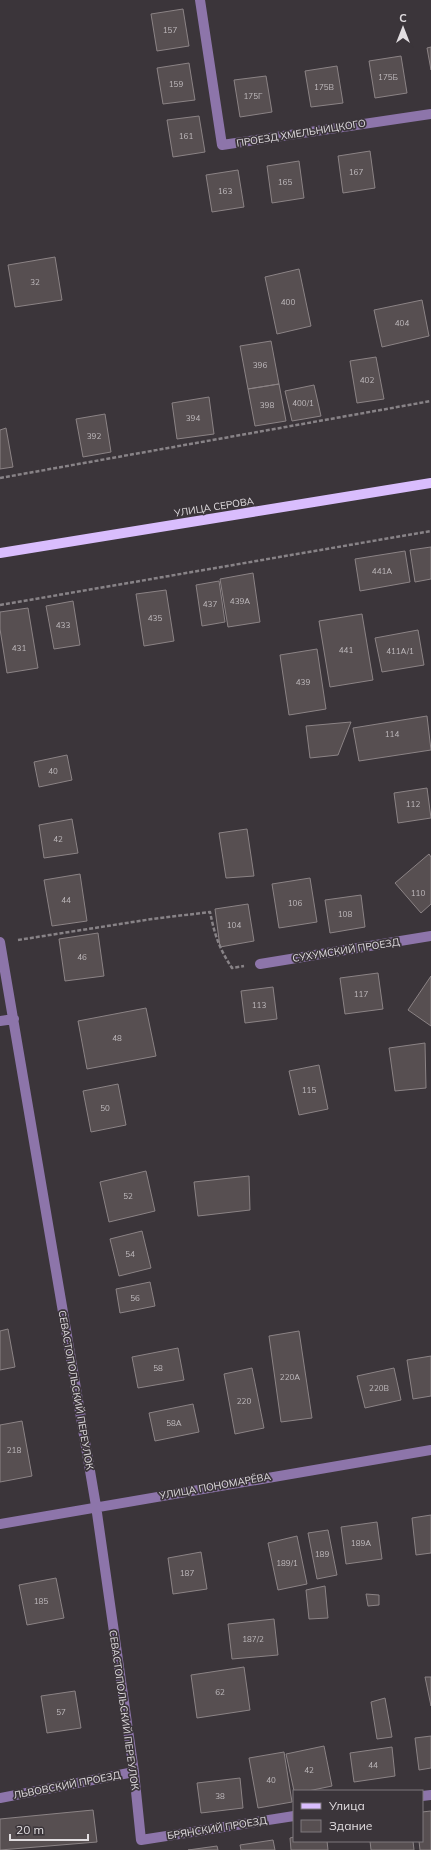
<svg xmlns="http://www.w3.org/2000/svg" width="431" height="1850" font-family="Mulish,sans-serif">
<rect width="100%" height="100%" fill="#3b353a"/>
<path fill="#574f51" stroke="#8b8385" d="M183,9L189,46L157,51L151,14Z
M431,47V70L427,48Z
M401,56L407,93L375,98L369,61Z
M189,63L195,100L163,104L157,68Z
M337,66L343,103L311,107L305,71Z
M266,76L272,112L240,117L234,80Z
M199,116L205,152L173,157L167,120Z
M370,151L375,188L343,193L338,156Z
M299,161L304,198L272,203L267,166Z
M238,170L244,207L212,212L206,175Z
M55,257L62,300L15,307L8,265Z
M299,269L311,326L277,334L265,277Z
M422,300L429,336L382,347L374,310Z
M271,341L279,384L248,389L240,346Z
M376,357L384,399L357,403L350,361Z
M279,384L286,421L255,426L248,389Z
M314,385L321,416L292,421L285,391Z
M209,397L214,434L177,439L172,403Z
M105,414L111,452L83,457L76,419Z
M6,428L13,467L0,469V430Z
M431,547V579L415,582L410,550Z
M405,551L410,582L360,591L355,559Z
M253,573L260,622L228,627L220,579Z
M219,581L225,622L202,626L196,585Z
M166,590L174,641L144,646L136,594Z
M73,601L80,645L54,649L46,606Z
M28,608L38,668L7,673L0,629V612Z
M362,614L373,680L330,687L319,621Z
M418,630L424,665L382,672L375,638Z
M317,649L326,709L289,715L280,655Z
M427,716L431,750L359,761L353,728Z
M351,722L338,755L310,758L306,726Z
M67,755L72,780L39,787L34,762Z
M427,788L431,818L398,823L394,793Z
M72,819L78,853L44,858L39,825Z
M247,829L254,876L226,878L219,833Z
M429,854L431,857V904L421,913L395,883Z
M80,874L87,921L52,926L44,880Z
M310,878L317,922L279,928L272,884Z
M361,895L365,927L330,933L325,900Z
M248,904L254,941L220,947L215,909Z
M98,933L104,976L65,981L59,939Z
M378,973L383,1009L345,1014L340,978Z
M431,976V1026L408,1010Z
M273,987L277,1019L245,1023L241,991Z
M146,1008L156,1056L87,1069L78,1021Z
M425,1043L426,1088L395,1091L389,1048Z
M319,1065L328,1109L299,1115L289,1071Z
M118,1084L126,1125L91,1132L83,1091Z
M146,1171L155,1211L109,1222L100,1182Z
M249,1176L250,1210L198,1216L194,1182Z
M142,1231L151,1268L119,1276L110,1239Z
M150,1282L155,1306L120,1313L116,1289Z
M8,1329L15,1367L0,1370V1331Z
M299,1331L312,1418L281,1422L269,1336Z
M178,1348L184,1380L138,1388L132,1357Z
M431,1356V1396L413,1399L407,1360Z
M252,1368L264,1428L235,1434L224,1374Z
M394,1368L401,1400L365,1408L357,1376Z
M193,1404L199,1432L155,1441L149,1413Z
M22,1421L32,1476L0,1482V1425Z
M431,1515V1553L416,1555L412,1518Z
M377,1522L382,1559L346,1564L341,1527Z
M328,1530L337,1575L317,1579L308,1533Z
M297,1536L307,1584L278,1590L268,1543Z
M201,1552L207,1589L173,1594L168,1558Z
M56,1578L64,1618L27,1625L19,1585Z
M325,1586L328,1618L309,1619L306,1590Z
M366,1594L379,1595V1605L368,1606Z
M274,1619L278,1655L232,1659L228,1624Z
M244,1667L250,1710L197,1718L191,1675Z
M425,1677H431V1706Z
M75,1691L81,1728L47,1733L41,1696Z
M385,1698L392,1737L377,1739L371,1702Z
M431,1736V1768L419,1770L415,1738Z
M324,1746L332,1786L308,1791H294L286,1754Z
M392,1747L395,1776L354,1782L350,1753Z
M284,1752L292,1802L258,1808L249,1758Z
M240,1778L243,1808L201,1813L197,1783Z
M93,1810L97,1842L0,1850V1819Z
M431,1811V1850H420L419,1841H422V1812Z
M294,1837V1841H327L328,1850H291L290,1838Z
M273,1840L275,1850H241L240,1845Z
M370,1841H413L414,1850H371Z
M217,1846L218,1850H188Z"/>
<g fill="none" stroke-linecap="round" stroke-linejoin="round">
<path stroke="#888387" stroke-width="2.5" stroke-dasharray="4 2" stroke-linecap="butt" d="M0,478L431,401
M0,605L431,531
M18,940L152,919L210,912C215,936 219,948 232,968L244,966"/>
<path stroke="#8d75aa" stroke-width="10" d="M200,0L222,145L431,114
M0,942L96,1506L134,1772L141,1840L294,1816
M260,964L431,936
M0,1021L14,1019
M0,1524L431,1450
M422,1796L431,1795
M0,1798L134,1772"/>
<path stroke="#d9bdfd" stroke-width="10" d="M0,553L431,483"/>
</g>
<g text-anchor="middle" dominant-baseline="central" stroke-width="3.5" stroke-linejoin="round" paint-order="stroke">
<g font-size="8" fill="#bfbabd">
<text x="170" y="30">157</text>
<text x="388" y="77">175Б</text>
<text x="176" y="84">159</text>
<text x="324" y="87">175В</text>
<text x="253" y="96">175Г</text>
<text x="186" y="136">161</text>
<text x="356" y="172">167</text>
<text x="285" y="182">165</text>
<text x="225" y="191">163</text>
<text x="35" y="282">32</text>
<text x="288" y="302">400</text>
<text x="402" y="323">404</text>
<text x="260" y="365">396</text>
<text x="367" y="380">402</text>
<text x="303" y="403">400/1</text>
<text x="267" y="405">398</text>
<text x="193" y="418">394</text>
<text x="94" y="436">392</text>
<text x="382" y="571">441А</text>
<text x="240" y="601">439А</text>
<text x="210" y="604">437</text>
<text x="155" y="618">435</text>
<text x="63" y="625">433</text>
<text x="19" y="648">431</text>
<text x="346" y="650">441</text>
<text x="400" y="651">411А/1</text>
<text x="303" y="682">439</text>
<text x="392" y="734">114</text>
<text x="53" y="771">40</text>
<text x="413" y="804">112</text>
<text x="58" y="839">42</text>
<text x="418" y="893">110</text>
<text x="66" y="900">44</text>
<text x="295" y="903">106</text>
<text x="345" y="914">108</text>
<text x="234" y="925">104</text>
<text x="82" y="957">46</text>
<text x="361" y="994">117</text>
<text x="259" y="1005">113</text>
<text x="117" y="1038">48</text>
<text x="309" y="1090">115</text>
<text x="105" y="1108">50</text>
<text x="128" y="1196">52</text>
<text x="130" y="1254">54</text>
<text x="135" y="1298">56</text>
<text x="158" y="1368">58</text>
<text x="290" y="1377">220А</text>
<text x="379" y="1388">220В</text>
<text x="244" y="1401">220</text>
<text x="174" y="1423">58А</text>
<text x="14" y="1450">218</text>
<text x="361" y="1543">189А</text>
<text x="322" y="1554">189</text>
<text x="287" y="1563">189/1</text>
<text x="187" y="1573">187</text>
<text x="41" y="1601">185</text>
<text x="253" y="1639">187/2</text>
<text x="220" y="1692">62</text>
<text x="61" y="1712">57</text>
<text x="373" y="1765">44</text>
<text x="309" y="1770">42</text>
<text x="271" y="1780">40</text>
<text x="220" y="1796">38</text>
</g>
<g font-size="10" fill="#e2dee1" stroke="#3b353a">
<text transform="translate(301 133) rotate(-9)">ПРОЕЗД ХМЕЛЬНИЦКОГО</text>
<text transform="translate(214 507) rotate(-9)">УЛИЦА СЕРОВА</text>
<text transform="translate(346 950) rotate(-9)">СУХУМСКИЙ ПРОЕЗД</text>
<text transform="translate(76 1390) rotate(80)">СЕВАСТОПОЛЬСКИЙ ПЕРЕУЛОК</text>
<text transform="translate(215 1486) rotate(-10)">УЛИЦА ПОНОМАРЁВА</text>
<text transform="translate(124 1710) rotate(82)">СЕВАСТОПОЛЬСКИЙ ПЕРЕУЛОК</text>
<text transform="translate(67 1785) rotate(-11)">ЛЬВОВСКИЙ ПРОЕЗД</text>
<text transform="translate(217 1828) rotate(-9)">БРЯНСКИЙ ПРОЕЗД</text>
</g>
</g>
<rect x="293" y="1790" width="130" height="52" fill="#3b353a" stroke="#7e797d"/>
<rect x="301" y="1803" width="20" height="6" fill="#d9bdfd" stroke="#7e797d"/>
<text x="329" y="1810" font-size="12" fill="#e2dee1">Улица</text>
<rect x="301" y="1820" width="20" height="12" fill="#574f51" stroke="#7e797d"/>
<text x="329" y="1830" font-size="12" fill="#e2dee1">Здание</text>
<g transform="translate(403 28)" stroke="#3b353a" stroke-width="3" paint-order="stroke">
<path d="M0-3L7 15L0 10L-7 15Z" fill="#e2dee1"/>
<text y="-6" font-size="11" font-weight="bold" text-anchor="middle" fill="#e2dee1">С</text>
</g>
<path d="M10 1834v6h78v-6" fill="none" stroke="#e2dee1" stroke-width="2"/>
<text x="16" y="1834" font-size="12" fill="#e2dee1" stroke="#3b353a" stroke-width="3" paint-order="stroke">20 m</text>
</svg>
